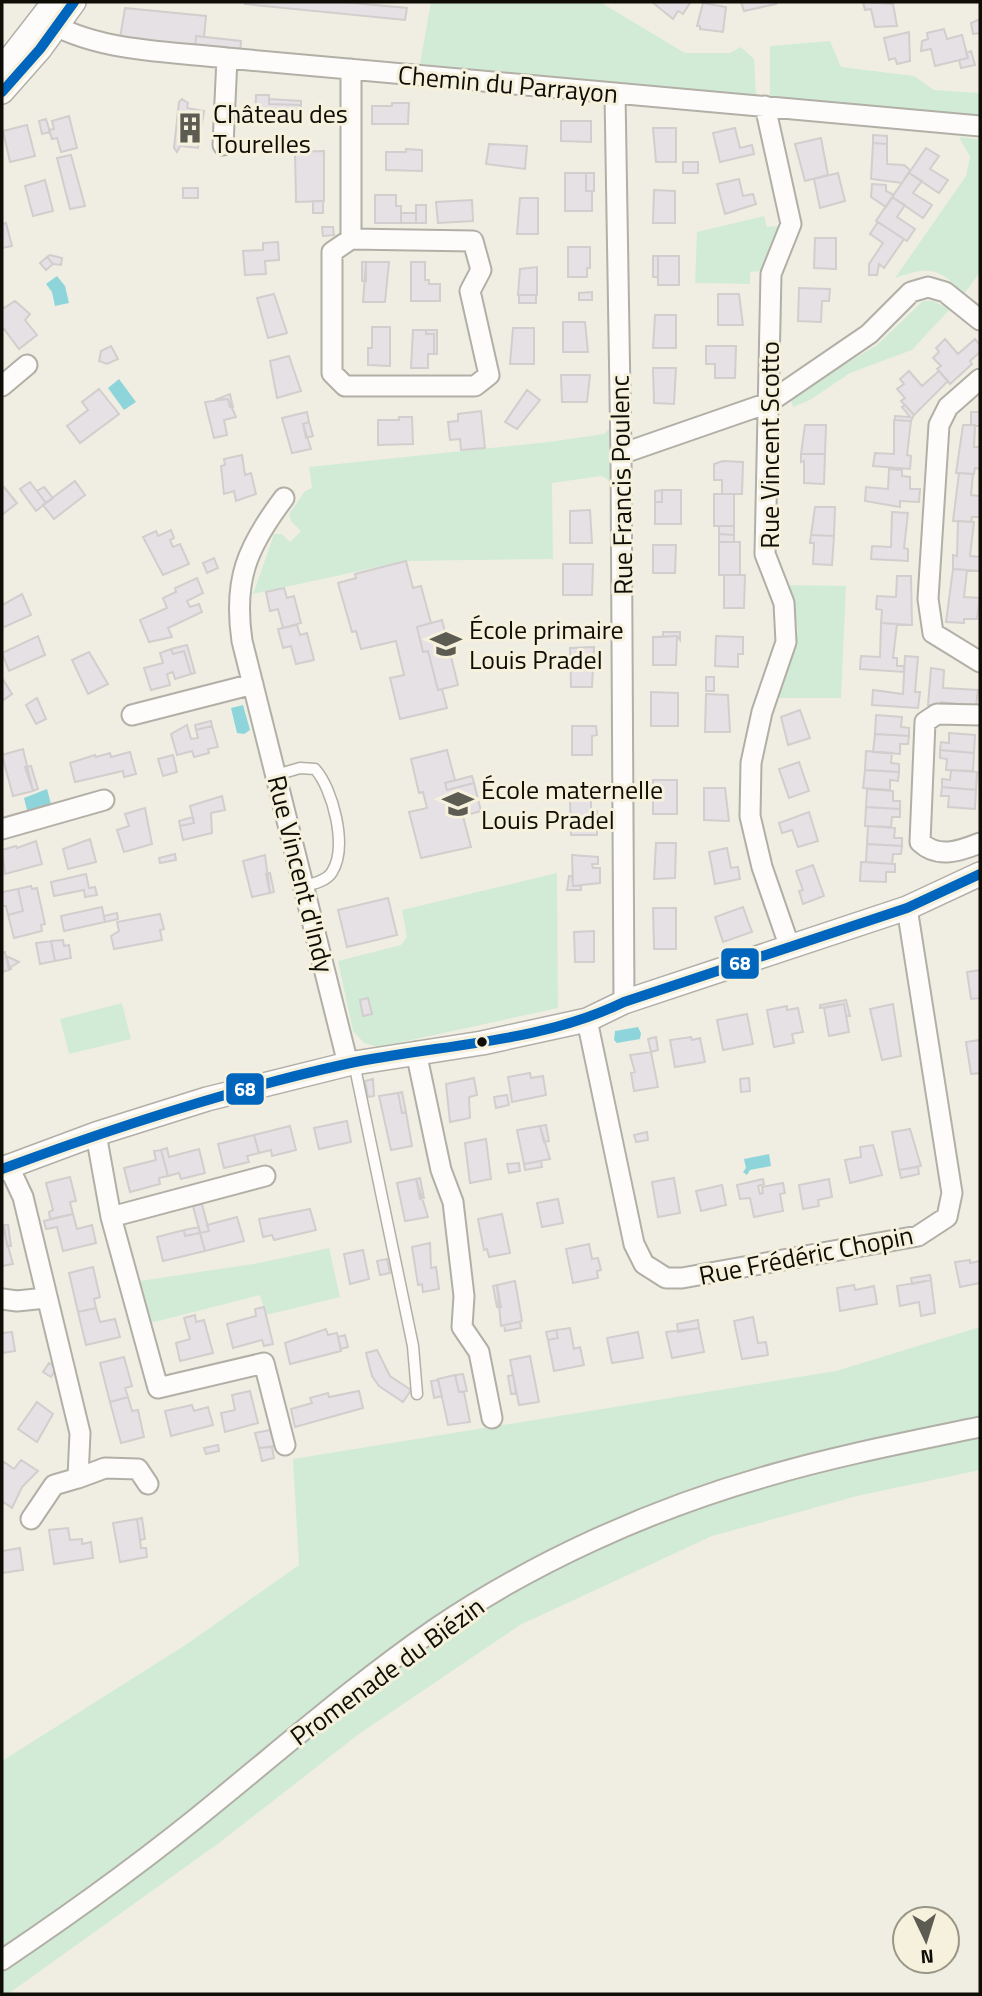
<svg xmlns="http://www.w3.org/2000/svg" width="982" height="1996" font-family="'Titillium Web',sans-serif">
<rect width="100%" height="100%" fill="#f0eee2"/>
<path fill="#d2ebd7" d="M431,2H600L685,53H730L741,47L754,59L756,95L420,64Z
M830,41L841,67L914,76L934,90L979,93L980,83V116L770,97V46Z
M959,137L980,139V272L964,294C940,267 928,266 895,278L966,176L970,157Z
M764,216L767,227L778,226L761,271L750,272V284L695,283L697,232Z
M923,301H933L950,309L912,350L850,373L810,400L793,407L790,397L877,345Z
M611,427L613,488L606,478L601,476L552,483L553,559L406,561L253,594L274,534H282L290,542L301,531L291,521L289,514L305,491L312,488L309,467L549,442L604,434Z
M788,585L846,586L841,698H776L798,631Z
M557,873L558,1008L379,1047L364,1043L353,1031L338,961L401,945L407,937L402,910Z
M122,1003L131,1039L69,1054L60,1019Z
M329,1248L340,1297L266,1315L260,1295L151,1323L140,1281L259,1263Z
M980,1327V1470L857,1496L712,1536L520,1625L359,1734L219,1843L8,1994H2V1761L187,1644L299,1565L293,1459L836,1371Z"/>
<path fill="#8dd5db" d="M57,276L65,286L69,303L55,306L52,292L46,284Z
M119,379L136,402L124,410L108,388Z
M243,705L250,730L244,734L237,733L231,708Z
M47,789L51,804L27,810L24,798Z
M638,1027L641,1033L640,1039L617,1043L614,1040L615,1031Z
M769,1154L771,1166L750,1170L747,1175L743,1172L746,1168L744,1159Z"/>
<path fill="#e6e1e5" stroke="#d1cecd" stroke-width="2" d="M246,2H343L407,8L405,20L245,4Z
M652,2H688L690,3L683,14L678,11L673,19Z
M741,2H775L776,4L744,11Z
M863,2L893,4L897,26L875,27L871,9L865,10Z
M703,3L726,7L723,32L700,29V26H697Z
M125,8L206,16L204,37L196,36L195,49L120,38Z
M980,19V33L973,34L971,23Z
M944,29L947,39L962,35L968,58L935,66L931,49L921,51L922,41L928,39L927,33Z
M909,32L910,61L897,64L895,58L889,60L884,38Z
M196,36L241,41L240,54L195,49Z
M971,51L975,65L961,68L959,60L968,58L966,53Z
M256,95H269V104L301,105L300,125L255,120Z
M182,99L188,103L187,108L204,111L198,148L180,146L177,152L174,148L179,102Z
M269,99L301,101V105L269,104Z
M392,103H409L408,124H372V106H392Z
M69,116L77,148L61,152L57,138L52,139L49,130L54,129L52,121Z
M46,119L50,132L42,134L39,121Z
M561,121H591V142L561,141Z
M27,125L35,156L10,162L3,131Z
M653,128H676V162H656Z
M735,128L740,148L752,145L754,154L720,162L713,133Z
M873,135L887,136V144L873,143Z
M821,138L828,175L805,181L795,144Z
M873,143L887,144V164L904,165L910,170L902,183L871,179Z
M489,144L527,146L525,169L486,164Z
M926,148L939,156L930,169L948,180L939,193L909,173Z
M406,149L422,150V171L386,170V152H406Z
M324,151V201L296,202L295,152Z
M71,155L85,206L70,209L57,158Z
M683,162H698V173H683Z
M565,173H586V191H592V211H565Z
M586,173H594V191H586Z
M838,173L845,201L820,208L814,179Z
M909,173L922,181L913,193L932,205L923,218L892,197Z
M739,179L743,196L753,194L756,204L725,214L717,184Z
M45,180L53,211L33,216L25,186Z
M872,184L886,185V191L894,195L886,207L871,197Z
M183,188H198V198H183Z
M654,190L675,191V223H653Z
M375,195H396V206H401V223H375Z
M892,197L905,205L897,217L915,229L907,241L876,221Z
M520,198H538V234H517Z
M472,200L473,221L438,223L436,202Z
M313,201H323V213H313Z
M416,205H426V223H416Z
M401,213H416V223H401Z
M878,222L904,239L884,268L879,264L877,275H869V264L883,243L870,234Z
M6,223L12,246L2,248V224Z
M322,227H333L334,235L323,236Z
M815,238H836V269L814,268Z
M278,242L279,260L265,261L266,274L245,275L243,251L263,250V243Z
M568,247H590V268H587V277H568Z
M50,255L62,258L61,265L53,264L47,257Z
M653,256H658V277H653Z
M658,256H679V285H658Z
M47,257L53,264L46,270L40,263Z
M362,262H366V281H362Z
M366,262H389L385,302H363Z
M411,262H425V280H429V284H440V301H411Z
M537,267V295H518L520,269Z
M799,288L830,289L829,301H822L821,322L798,321Z
M592,292V300H579V293Z
M274,294L287,333L268,338L257,298Z
M718,294H739L743,325H718Z
M519,295H536V303H519Z
M15,301L30,314L25,320L37,335L19,349L4,329L2,331V306L4,308Z
M655,315H676V348H653Z
M563,322H585L588,352H563Z
M372,327H390V366L368,365V348H372Z
M513,328H534V364H510Z
M413,330H426V334H434V354H428V368H411Z
M426,330H437V354H434V334H426Z
M945,339L958,354L975,339L980,345V352L970,361L972,364L950,384L937,369L941,366L933,358L939,352L936,348Z
M111,346L118,359L107,364L99,361L101,351Z
M706,346H736L735,378H715V364H706Z
M289,356L301,391L277,398L270,361Z
M653,368H676L674,404L654,403Z
M909,371L922,386L939,371L948,381L914,415L901,401L905,398L897,389L904,384L900,379Z
M561,375H590L587,402H562Z
M99,389L119,414L80,443L67,426L88,410L82,402Z
M527,390L540,400L517,429L505,422Z
M230,394L233,407H230L228,399L215,400Z
M228,399L236,417L224,420L227,435L214,438L205,402Z
M905,405L914,415L911,421L895,420V416L910,417L902,407Z
M481,411L485,448L461,450L460,439L450,440L448,422L458,421V414Z
M307,412L309,422L303,424L311,449L292,453L282,418Z
M971,412H980V426L971,425Z
M399,417H412L413,444L378,445V420H399Z
M894,420L911,421L907,455L911,456L910,469L873,466L875,453L894,454Z
M309,422L313,436L306,438L303,424Z
M805,425H826L825,454H801Z
M963,425H975L974,447H980V469L975,468L974,474L956,473Z
M801,454H825L824,484L804,483V461L801,462Z
M242,455L245,475L251,473L256,494L236,501L234,491L224,494L221,466L225,465L224,459Z
M723,461L743,462L742,494H722V480H714V464Z
M889,469L902,470V476L910,477V489H920L919,502L900,501V507L865,501L866,487L888,489Z
M959,473L973,474L971,495L980,496V517H972L971,522L953,521Z
M75,481L85,495L54,519L43,505Z
M30,482L46,503L36,511L20,489Z
M4,487L17,503L2,515V488Z
M44,487L53,498L46,503L37,491Z
M662,490H681V524H655V502H662Z
M662,490V502H655V491Z
M714,494H734V526H714Z
M815,507H835L834,536L811,535Z
M590,510L592,543H570V511Z
M892,512L908,513L904,548L908,549V561L871,559L872,546L891,547Z
M958,521L974,522L970,556L980,557V571L953,569V555L957,556Z
M719,526H734V535L719,534Z
M171,530L174,538L170,540L173,547L180,544L189,564L163,575L143,537L156,531L158,536Z
M719,534L734,535V542H719Z
M811,535L834,536L832,565L813,564L814,543H810Z
M719,542H740V575H719Z
M653,545H676L675,573H653Z
M214,558L218,568L207,573L203,563Z
M406,561L413,588L421,586L431,623L417,627L423,652L428,651L438,690L442,689L447,708L400,719L390,678L404,675L396,641L361,649L356,631L352,632L338,583L356,578L355,574Z
M563,564H593L592,595H563Z
M953,569L967,570L964,597L980,598L977,619H964V623L946,622Z
M724,575H745L744,608H724Z
M897,576H911L912,625L881,623L882,610L876,609L877,596L896,597Z
M197,578L203,593L187,601L190,607L199,604L202,612L168,628L172,637L149,642L140,620L167,608L163,598L176,592L175,588Z
M284,588L287,598L294,596L301,623L283,628L278,609L270,611L266,592Z
M22,594L31,615L2,628V605Z
M442,620L458,685L438,690L428,651L423,652L417,627Z
M881,623L897,624L893,658H897V666H904V672L860,669L861,656L880,657Z
M297,625L300,635L307,633L314,660L296,664L291,646L283,648L278,629Z
M663,632H680V640L677,636L663,637Z
M38,636L45,655L9,671L2,653Z
M677,636L676,665H653V637Z
M716,636L743,637V654H738V667L715,666Z
M187,645L195,673L191,674L184,651L173,654L171,649Z
M594,647L592,687H571L570,648Z
M171,649L173,654L184,651L191,674L175,679L173,672L167,674L170,685L151,690L144,668L163,663L160,653Z
M89,652L108,684L88,694L72,660Z
M905,656L918,657L915,692H920L918,708L872,705L873,690L903,694Z
M931,668L944,670L943,688L978,690L976,706L941,702V706L928,705Z
M706,677H714V691H706Z
M2,678L12,694L2,701Z
M651,692L678,693V726H651Z
M706,694L728,695L730,732H705Z
M37,698L46,719L36,724L26,705Z
M800,710L810,738L788,745L781,717Z
M876,715L902,717L901,727L909,728V736L875,734Z
M211,721L212,726L196,730L195,725Z
M187,725L191,739L198,738L196,730L212,726L218,747L208,749L209,753L194,757L192,751L177,755L171,734Z
M572,726H596L597,735L592,736V755H572Z
M949,733L975,735L974,753L940,750L941,742L949,743Z
M875,734L909,736L908,744H900V754L873,752Z
M23,749L33,791L13,796L2,755Z
M447,750L455,780L445,783L447,790L474,783L481,811L463,816L471,847L421,858L409,812L427,808L423,792L419,793L411,759Z
M940,750L974,753L973,771L946,770L947,759L940,758Z
M866,751L892,753L891,763L899,764V772L865,770Z
M130,752L136,774L124,777L123,771L75,782L70,763L95,755L96,757L110,753L111,757Z
M173,755L177,772L163,776L158,759Z
M799,762L809,791L789,798L779,769Z
M31,766L38,789L33,791L25,767Z
M865,770L899,772L898,781L890,780V790L863,788Z
M951,770L977,772L976,790L942,787V779L950,780Z
M472,776L474,783L447,790L445,783Z
M653,780H677V814H653Z
M942,787L976,790L975,809L948,807L949,796H941Z
M704,788H725L729,821L704,820Z
M867,789L893,791V801H900V809L866,807Z
M222,796L225,810L211,813L212,833L183,840L180,826L194,823L190,806Z
M570,800H591V811H597V835H571Z
M866,807L900,809V817H892L891,827L865,826Z
M145,808L152,844L124,852L117,830L129,826L125,814Z
M809,812L818,841L798,847L792,830L782,833L779,823Z
M193,817L194,823L180,826L179,821Z
M868,826L895,828L894,838H902V846L867,844Z
M90,839L96,862L68,869L63,849Z
M36,841L42,864L5,874L2,850L16,846L17,848Z
M656,843H676L675,878L654,879Z
M867,844L902,846L901,854H893L892,864L866,862Z
M727,848L731,868L738,867L740,879L715,884L709,852Z
M175,854L176,860L160,863L159,858Z
M265,855L270,893L252,897L243,861Z
M572,855L598,857V864H592L593,868H600V883L573,886Z
M861,862L895,864V872H886V882L860,881Z
M813,865L824,896L803,904L799,891L803,890L796,871Z
M270,873L274,892L270,893L266,874Z
M86,874L89,888L95,887L97,895L85,897L84,890L54,896L51,882Z
M569,876H572L573,886H581V890H567Z
M31,886L32,889L37,888L45,924L41,925L42,931L14,938L8,915L23,911L18,889Z
M18,889L23,911L8,915L6,906H2V892Z
M388,898L397,935L347,947L338,910Z
M102,907L105,922L64,931L61,916Z
M743,907L752,932L723,942L715,917Z
M653,908H676V949H654Z
M117,913L118,919L105,922L104,916Z
M160,914L164,929L160,930L162,940L114,949L111,936L119,931L117,922Z
M594,931V962H575L574,932Z
M63,940L64,946L69,945L71,958L55,961L51,941Z
M51,941L55,961L40,964L36,943Z
M5,952L9,970L2,972V953Z
M6,956L19,962L11,967V970Z
M980,970V998L971,999L967,972Z
M368,998L372,1014L363,1016L360,1000Z
M846,1000L850,1016H846L844,1004L820,1008V1005Z
M844,1004L849,1032L829,1036L824,1008Z
M893,1004L901,1056L882,1060L870,1009Z
M787,1006V1010L798,1008L803,1032L792,1034L794,1043L774,1047L767,1010Z
M747,1014L753,1044L723,1050L717,1020Z
M656,1037L658,1050L651,1052L648,1039Z
M691,1037L692,1040L700,1038L705,1062L675,1067L670,1040Z
M980,1040V1073L971,1074L966,1042Z
M651,1052L658,1087L634,1091L631,1073L635,1072L630,1055Z
M530,1073L531,1078L543,1076L546,1095L512,1102L508,1077Z
M474,1078L477,1095L469,1097L470,1118L450,1122L446,1084Z
M749,1078L750,1091L741,1092L740,1079Z
M373,1079L374,1096L368,1097L365,1081Z
M402,1092L406,1112L402,1113L398,1093Z
M398,1093L402,1113L406,1112L412,1146L391,1150L379,1096Z
M507,1095L509,1105L496,1108L494,1097Z
M347,1121L351,1142L319,1149L314,1128Z
M546,1125L549,1141L544,1142L540,1126Z
M290,1126L296,1150L272,1156L271,1150L259,1153L254,1135Z
M540,1126L550,1159L524,1164L517,1130Z
M910,1129L921,1166L899,1170L892,1132Z
M647,1132L648,1140L636,1142L634,1135Z
M254,1135L259,1153L247,1156L249,1162L224,1168L218,1144Z
M486,1139L491,1179L470,1183L465,1143Z
M873,1145L882,1175L850,1183L845,1160L861,1157L860,1147Z
M167,1148L169,1157L199,1149L205,1173L181,1179L179,1173L168,1176L161,1150Z
M161,1150L168,1176L159,1178L160,1184L130,1192L124,1168L156,1160L154,1151Z
M541,1161L542,1167L525,1170L524,1164Z
M519,1163L520,1171L509,1173L507,1164Z
M918,1167L919,1174L901,1178L899,1170Z
M70,1177L76,1201L70,1202L73,1214L50,1219L49,1212L53,1210L46,1183Z
M420,1178L424,1198L420,1199L416,1179Z
M674,1178L680,1213L658,1217L652,1182Z
M416,1179L428,1217L405,1221L397,1183Z
M763,1179L764,1184L758,1186L760,1194L763,1193L762,1187L783,1183L785,1193L780,1194L783,1211L754,1217L750,1198L740,1199L737,1185Z
M829,1179L832,1197L818,1200L819,1206L803,1209L799,1185Z
M722,1185L726,1205L701,1211L696,1191Z
M558,1199L563,1223L542,1227L537,1203Z
M202,1204L209,1231L200,1233L193,1206Z
M310,1209L316,1230L274,1240L272,1235L263,1237L259,1219Z
M73,1214L77,1229L92,1225L96,1243L63,1251L57,1227L46,1229L44,1221Z
M502,1214L510,1253L489,1257L487,1249L484,1250L478,1219Z
M237,1217L244,1241L205,1251L200,1233L209,1231L207,1225Z
M2,1225L13,1264L2,1266Z
M4,1225H8L11,1246H7Z
M199,1227L200,1233L185,1236L184,1230Z
M184,1230L185,1236L200,1233L205,1251L163,1261L157,1237Z
M430,1243L431,1268L436,1267L439,1289L423,1292L422,1284L418,1285L412,1247Z
M589,1244L592,1259L598,1258L601,1270L597,1271L598,1278L573,1283L566,1249Z
M363,1250L369,1279L350,1284L344,1254Z
M387,1259L390,1273L380,1275L377,1261Z
M970,1260V1263L980,1261V1283L960,1287L955,1262Z
M93,1267L100,1297L94,1299L96,1308L78,1312L69,1273Z
M930,1275L931,1280L912,1284L911,1278Z
M931,1280L935,1313L921,1316L919,1302L900,1306L897,1286Z
M515,1281L522,1321L501,1326L497,1285Z
M497,1285L501,1307H497L493,1286Z
M854,1285L855,1290L874,1286L877,1304L840,1311L837,1288Z
M264,1307L273,1344L264,1346L262,1340L233,1348L227,1324L256,1316L255,1309Z
M96,1308L100,1322L115,1319L120,1337L86,1345L78,1312Z
M195,1315L196,1322L204,1320L213,1353L180,1361L176,1343L190,1339L184,1318Z
M753,1317L758,1343L766,1342L768,1355L742,1359L734,1321Z
M698,1320L699,1328L678,1332L677,1324Z
M520,1322L521,1328L505,1331L504,1325Z
M570,1328L574,1349L580,1347L584,1365L554,1371L548,1340L558,1338L556,1330Z
M699,1328L704,1352L672,1358L666,1332Z
M326,1329L328,1335L337,1333L341,1351L290,1364L285,1343Z
M556,1330L558,1338L548,1340L546,1332Z
M12,1332L15,1351L2,1353V1333Z
M638,1332L643,1358L612,1363L607,1338Z
M345,1335L348,1347L341,1349L338,1337Z
M377,1350L390,1376L411,1390L403,1402L379,1386L372,1376L366,1353Z
M530,1356L539,1402L519,1405L510,1360Z
M124,1357L132,1386L125,1388L128,1397L110,1402L100,1363Z
M49,1363L57,1368L51,1377L43,1372Z
M463,1374L467,1391L459,1392L455,1375Z
M455,1375L459,1392H464L470,1422L448,1425L438,1379Z
M513,1375L516,1393L511,1394L508,1376Z
M438,1380L442,1396L434,1398L431,1381Z
M250,1391L258,1423L225,1432L221,1413L235,1410L232,1395Z
M359,1391L363,1408L295,1427L291,1409L312,1403L310,1398L328,1393L329,1397Z
M128,1397L132,1411L138,1410L144,1437L121,1443L110,1402Z
M37,1402L53,1414L37,1442L18,1429Z
M192,1405L194,1411L208,1407L213,1425L171,1436L165,1411Z
M270,1430L275,1446L259,1448L255,1433Z
M218,1445L219,1451L206,1454L204,1448Z
M272,1447L274,1458L262,1461L259,1448Z
M21,1460L38,1471L22,1487L12,1508L2,1501V1465L4,1462L14,1469Z
M142,1518L145,1539L140,1540L137,1519Z
M137,1519L141,1548H146L147,1557L120,1562L113,1523Z
M68,1528L70,1540L82,1539V1544L91,1542L93,1558L54,1564L49,1530Z
M20,1548L23,1570L2,1573V1551Z"/>
<g fill="none" stroke-linecap="round" stroke-linejoin="round">
<g stroke="#b1afa6" stroke-width="13">
<path id="service" d="M276,775L300,768L315,769C333,789 348,847 332,872C327,881 313,884 304,886
M354,1063L413,1346L417,1394"/>
</g>
<g stroke="#b1afa6" stroke-width="23">
<path id="minor" d="M43,19C96,52 166,51 227,58L980,126
M351,69V239
M615,94L621,454L624,1002
M765,106L791,224L771,274L765,554L784,603L786,642L762,712L751,763L750,816L762,867L789,945
M223,145L227,58
M351,239L473,241L481,270L470,291L489,375L475,386H345L332,373V252Z
M980,379L948,407L939,425L928,599L933,633L980,662
M2,386L27,365
M621,454L768,403L869,334L911,292L928,287L945,292L980,320
M284,498C247,547 233,580 242,641L348,1064
M132,715L253,684
M980,715L937,714L925,722L920,842C938,859 960,851 980,843
M2,829L104,800
M587,1020L634,1244L644,1264L666,1278H682L918,1236L947,1217L952,1193L907,908
M416,1052L441,1170L453,1202L464,1296L462,1327L479,1352L492,1418
M96,1134L111,1217L158,1388L264,1363L285,1445
M8,1165L23,1197L80,1433L78,1478L105,1468L138,1469L148,1484
M111,1217L265,1176
M2,1299L17,1301L46,1298
M31,1519L54,1485L78,1478
M2,1960C78,1909 151,1856 221,1798C292,1740 360,1681 435,1629C534,1562 649,1510 764,1477C835,1456 908,1442 980,1427"/>
</g>
<g stroke="#b1afa6" stroke-width="26">
<path id="tertiary" d="M2,69L54,2
M2,92L40,49L74,2
M2,1169L96,1134L207,1099L348,1064L482,1043L587,1020L624,1002L907,908L980,874"/>
</g>
<use href="#service" stroke="#fdfcfb" stroke-width="10"/>
<use href="#minor" stroke="#fdfcfb" stroke-width="19"/>
<use href="#tertiary" stroke="#fdfcfb" stroke-width="23"/>
<g stroke="#f6f1dc" stroke-width="16">
<path id="bus-1" d="M2,92L40,49L74,2
M2,1169C115,1127 229,1090 346,1064C439,1044 538,1044 624,1002L907,908L980,874"/>
</g>
<use href="#bus-1" stroke="#0065bd" stroke-width="10"/>
</g>
<defs>
<g id="building-bare" transform="scale(2.415)"><path d="M-4-6H4V6H1V3H-1V6H-4ZM-2.5-4.3h1.7v1.8h-1.7ZM.8-4.3h1.7v1.8H.8ZM-2.5-1h1.7V.8h-1.7ZM.8-1h1.7V.8H.8Z" fill="#5d5c53" stroke="#f6f1dc" stroke-width="2.5" paint-order="stroke"/></g>
<g id="school-bare" transform="scale(2.415)"><path d="M0-5L7-2L0 1L-7-2ZM-4 1L0 2.5L4 1V4Q0 6-4 4Z" fill="#5d5c53" stroke="#f6f1dc" stroke-width="2.5" paint-order="stroke"/></g>
</defs>
<g fill-rule="evenodd">
<use href="#building-bare" x="190" y="128"/>
<use href="#school-bare" x="446" y="644"/>
<use href="#school-bare" x="458" y="804"/>
</g>
<circle fill="#0e0d06" stroke="#f6f1dc" stroke-width="2.5" cx="482" cy="1042" r="6"/>
<g text-anchor="middle" dominant-baseline="central" stroke-width="6" stroke-linejoin="round" paint-order="stroke">
<g font-size="26" fill="#0e0d06" stroke="#f6f1dc">
<text transform="translate(508 84) rotate(5)">Chemin du Parrayon</text>
<text transform="translate(769 445) rotate(-90)">Rue Vincent Scotto</text>
<text transform="translate(621 485) rotate(-91)">Rue Francis Poulenc</text>
<text transform="translate(301 874) rotate(76)">Rue Vincent d'Indy</text>
<text transform="translate(806 1255) rotate(-11)">Rue Frédéric Chopin</text>
<text transform="translate(387 1671) rotate(-36)">Promenade du Biézin</text>
</g>
<g font-size="26" fill="#0e0d06" stroke="#f6f1dc" text-anchor="start">
<text x="213" y="113">Château des<tspan x="213" dy="30">Tourelles</tspan></text>
<text x="469" y="629">École primaire<tspan x="469" dy="30">Louis Pradel</tspan></text>
<text x="481" y="789">École maternelle<tspan x="481" dy="30">Louis Pradel</tspan></text>
</g>
</g>
<g stroke="#f6f1dc" stroke-width="2.5">
<rect x="720" y="947" width="40" height="33" rx="7" fill="#0065bd"/>
<rect x="225" y="1072" width="40" height="34" rx="7" fill="#0065bd"/>
</g>
<g font-size="19" text-anchor="middle" font-weight="bold" fill="#fff">
<text x="740" y="970">68</text>
<text x="245" y="1096">68</text>
</g>
<rect width="982" height="1996" fill="none" stroke="#0e0d06" stroke-width="7"/>
<g transform="translate(926 1940) rotate(176)"><circle r="33" fill="#f6f1dc" stroke="#999686" stroke-width="2"/>
<path d="M0-5L12 26L0 18L-12 26Z" fill="#5d5c53"/>
<text y="-10" font-size="19" font-weight="bold" text-anchor="middle" fill="#0e0d06">N</text>
</g>
</svg>
